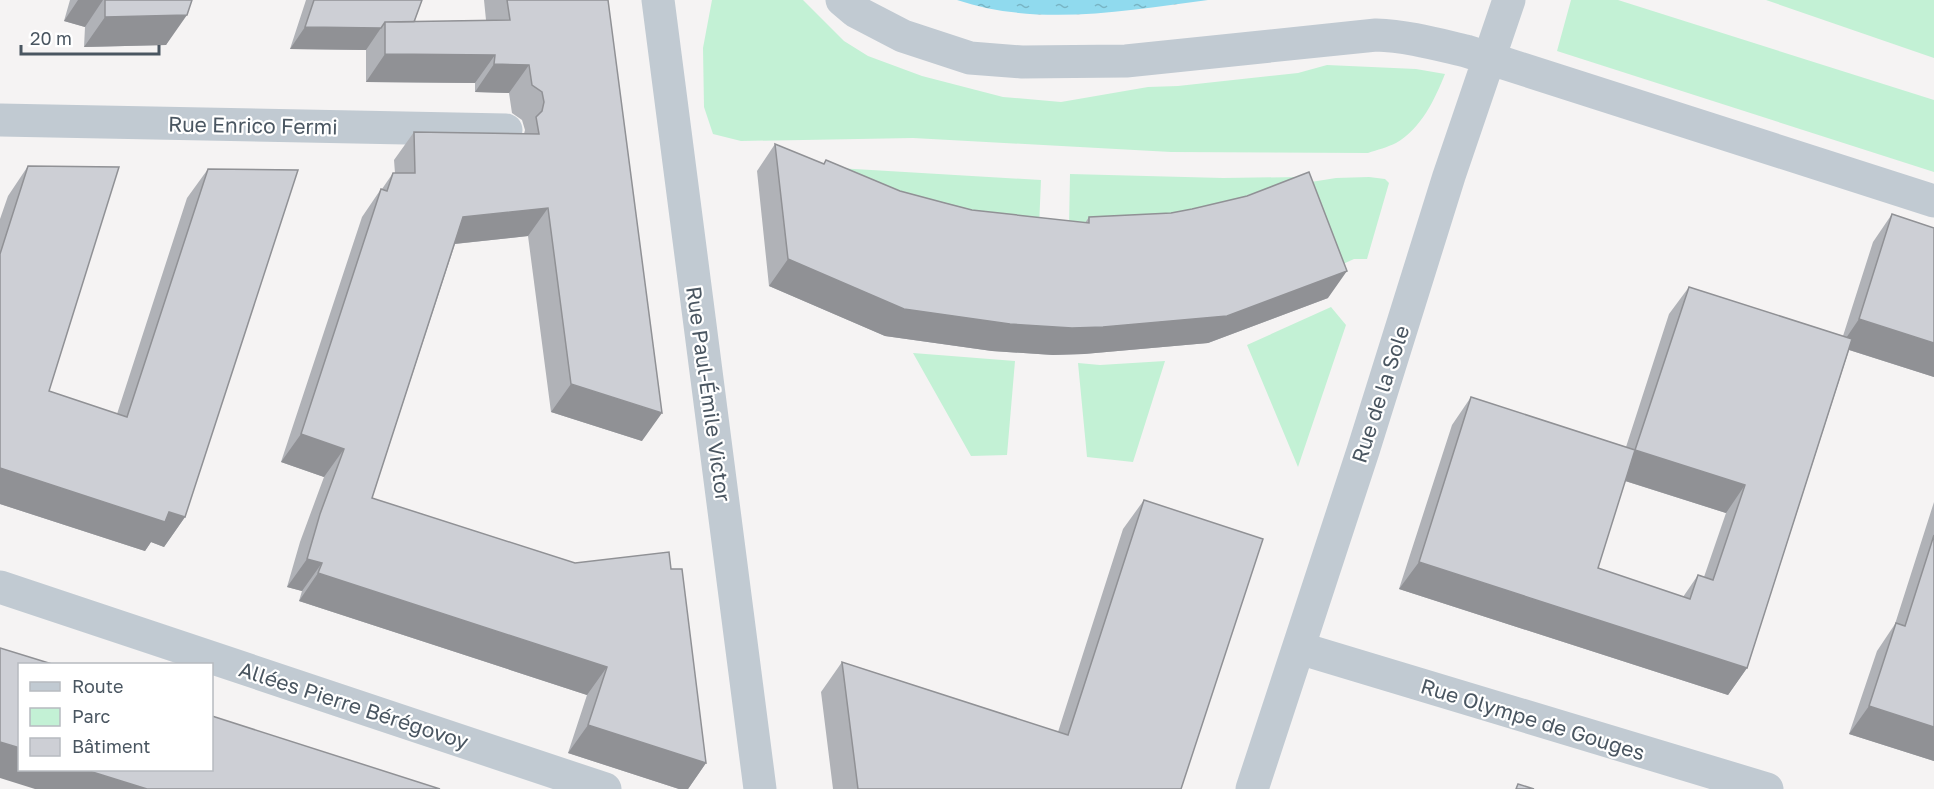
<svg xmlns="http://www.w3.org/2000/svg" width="1934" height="789" font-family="'Golos Text',sans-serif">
<defs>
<pattern id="water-ripples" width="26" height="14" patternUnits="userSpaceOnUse" patternTransform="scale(1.5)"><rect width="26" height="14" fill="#90daee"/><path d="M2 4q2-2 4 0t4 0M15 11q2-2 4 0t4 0" fill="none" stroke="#78b4c4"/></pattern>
</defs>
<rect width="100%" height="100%" fill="#f5f3f3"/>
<path fill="#c3f1d5" d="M712,0H803L844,41L868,56L922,76L1003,97L1061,102L1148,87L1178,86L1298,73L1327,65L1416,69L1445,74C1435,99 1421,129 1396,143C1388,147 1377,150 1368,153L1171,152L913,138L741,141L713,134L704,107L703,48Z
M1571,0H1618L1934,100V172L1557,51Z
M1766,0H1934V58Z
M821,167L1041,180L1039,227L952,219Z
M1070,174L1223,178L1301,177L1222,209L1069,227Z
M1369,177L1385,179L1389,183L1367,259H1354L1343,264L1311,182L1336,178Z
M1331,307L1346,325L1298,467L1247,345Z
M913,353L1015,361L1007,455L971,456Z
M1165,361L1133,462L1087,457L1078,363L1100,365Z"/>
<path fill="url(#water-ripples)" d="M957,0H1208C1125,11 1038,27 957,0Z"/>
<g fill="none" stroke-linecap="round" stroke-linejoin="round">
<path stroke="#c1cad2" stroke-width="33" d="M658,0L760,789
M842,0L855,11L903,36L970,58L1022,62L1126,61L1376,35C1407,36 1436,44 1466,51L1934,201
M0,120L506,130
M0,587L605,789
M1299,648L1767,789
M1252,789L1363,451L1449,176L1509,0"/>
</g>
<path fill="#b0b2b7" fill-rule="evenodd" d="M70,0H192L166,45L84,47L85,27L64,21Z
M306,0H422L414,22L486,20L484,0H608L642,441L551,412L528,236L455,244L372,498L575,563L671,569L706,763L688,789H679L568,753L587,695L299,601L302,591L287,587L300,542L324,477L281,462L362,217L381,189H382L393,173H395L394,160L414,132L524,134L525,130L522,120L512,113L509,93L475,92V83L366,82V50L290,49Z
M775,144L823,164L826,160L900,191L972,210L1085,223L1089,217L1328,298L1208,343L1084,354L1053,355L992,351L885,336L769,286L757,171Z
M28,166L49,391L117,414L187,198L208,169L185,517L164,547L151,542L145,551L0,504V219L8,196Z
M1892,214L1934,228V377L1849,350L1747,668L1728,695L1399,589L1452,425L1471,397L1626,447L1669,314L1689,287L1843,336L1873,242ZM1625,481L1726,513L1704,577L1698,575L1683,597L1598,568Z
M1144,500L1181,789H833L821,692L842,662L1058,732L1123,529Z
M1934,502V761L1849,734L1877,651L1895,624Z"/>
<path fill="#909195" d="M78,0H103L85,27L64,21Z
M187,15L166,45L84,47L105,17Z
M305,27L381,28L366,50L290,49Z
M385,54L495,55L475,83L366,82Z
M494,64L529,65L509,93L475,92Z
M548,208L528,236L444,245L463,217Z
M788,259L1347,271L1328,298L1208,343L1084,354L1053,355L992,351L885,336L769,286Z
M1859,319L1934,343V377L1840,347Z
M571,384L662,413L642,441L551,412Z
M301,434L344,449L324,477L281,462Z
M1635,450L1745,485L1726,513L1616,478Z
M0,468L169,512L185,517L164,547L151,542L145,551L0,504Z
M307,559L322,563L302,591L287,587Z
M1419,562L1747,668L1728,695L1399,589Z
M318,573L607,667L587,695L299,601Z
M1869,706L1934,727V761L1849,734Z
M588,725L706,763L688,789H679L568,753Z
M0,742L20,748V770H86L147,789H35L0,778Z"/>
<path fill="#cdcfd5" stroke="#909195" stroke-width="1.5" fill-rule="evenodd" d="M105,0H192L187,15L105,17Z
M314,0H422L414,22H385L381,28L305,27Z
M507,0H608L662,413L571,384L548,208L463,217L372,498L575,563L669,552L671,569H682L706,763L588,725L607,667L318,573L322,563L307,559L320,514L344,449L301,434L381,189L387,191L393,173H415L414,132L539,134L536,117L542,111L544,102L542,92L532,85L529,65L494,64L495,55L385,54V22L510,20Z
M775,144L824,164L826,160L900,191L945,203L972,210L1089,223V217L1171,213L1192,209L1247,196L1309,172L1347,271L1227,316L1103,327L1072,328L1010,324L904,309L788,259Z
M28,166L119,167L49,391L127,417L208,169L298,170L185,517L169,512L165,522L0,468V254Z
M1892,214L1934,228V343L1859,319Z
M1689,287L1852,339L1747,668L1419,562L1471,397L1635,450ZM1635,450L1745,485L1713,580L1698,575L1690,599L1598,568Z
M1144,500L1263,539L1181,789H858L842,662L1068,735Z
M1934,535V727L1869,706L1896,623L1905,626Z
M0,648L52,664H20V748L0,742Z
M212,716L440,789H147L86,770H212Z
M1518,784L1534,789H1516Z"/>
<g text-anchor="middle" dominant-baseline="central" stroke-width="4.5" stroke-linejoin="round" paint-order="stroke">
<g font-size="21" fill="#4a5661" stroke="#fff">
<text transform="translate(253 125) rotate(1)">Rue Enrico Fermi</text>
<text transform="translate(709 394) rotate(82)">Rue Paul-Émile Victor</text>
<text transform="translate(1380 394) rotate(-72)">Rue de la Sole</text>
<text transform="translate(354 705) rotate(18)">Allées Pierre Bérégovoy</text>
<text transform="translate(1533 719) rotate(17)">Rue Olympe de Gouges</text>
</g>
</g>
<rect x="18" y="663" width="195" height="108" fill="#ffffff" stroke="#b7bbc0" stroke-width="1.5"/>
<rect x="30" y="682" width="30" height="9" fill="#c1cad2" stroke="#b7bbc0" stroke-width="1.5"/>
<text x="72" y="693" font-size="18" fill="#4a5661">Route</text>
<rect x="30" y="708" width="30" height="18" fill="#c3f1d5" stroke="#b7bbc0" stroke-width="1.5"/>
<text x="72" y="723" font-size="18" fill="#4a5661">Parc</text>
<rect x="30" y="738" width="30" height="18" fill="#cdcfd5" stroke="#b7bbc0" stroke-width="1.5"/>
<text x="72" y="753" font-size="18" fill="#4a5661">Bâtiment</text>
<path d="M21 45v9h138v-9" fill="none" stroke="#4a5661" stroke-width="3"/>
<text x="30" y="45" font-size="18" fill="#4a5661" stroke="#ffffff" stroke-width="4.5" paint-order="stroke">20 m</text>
</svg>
